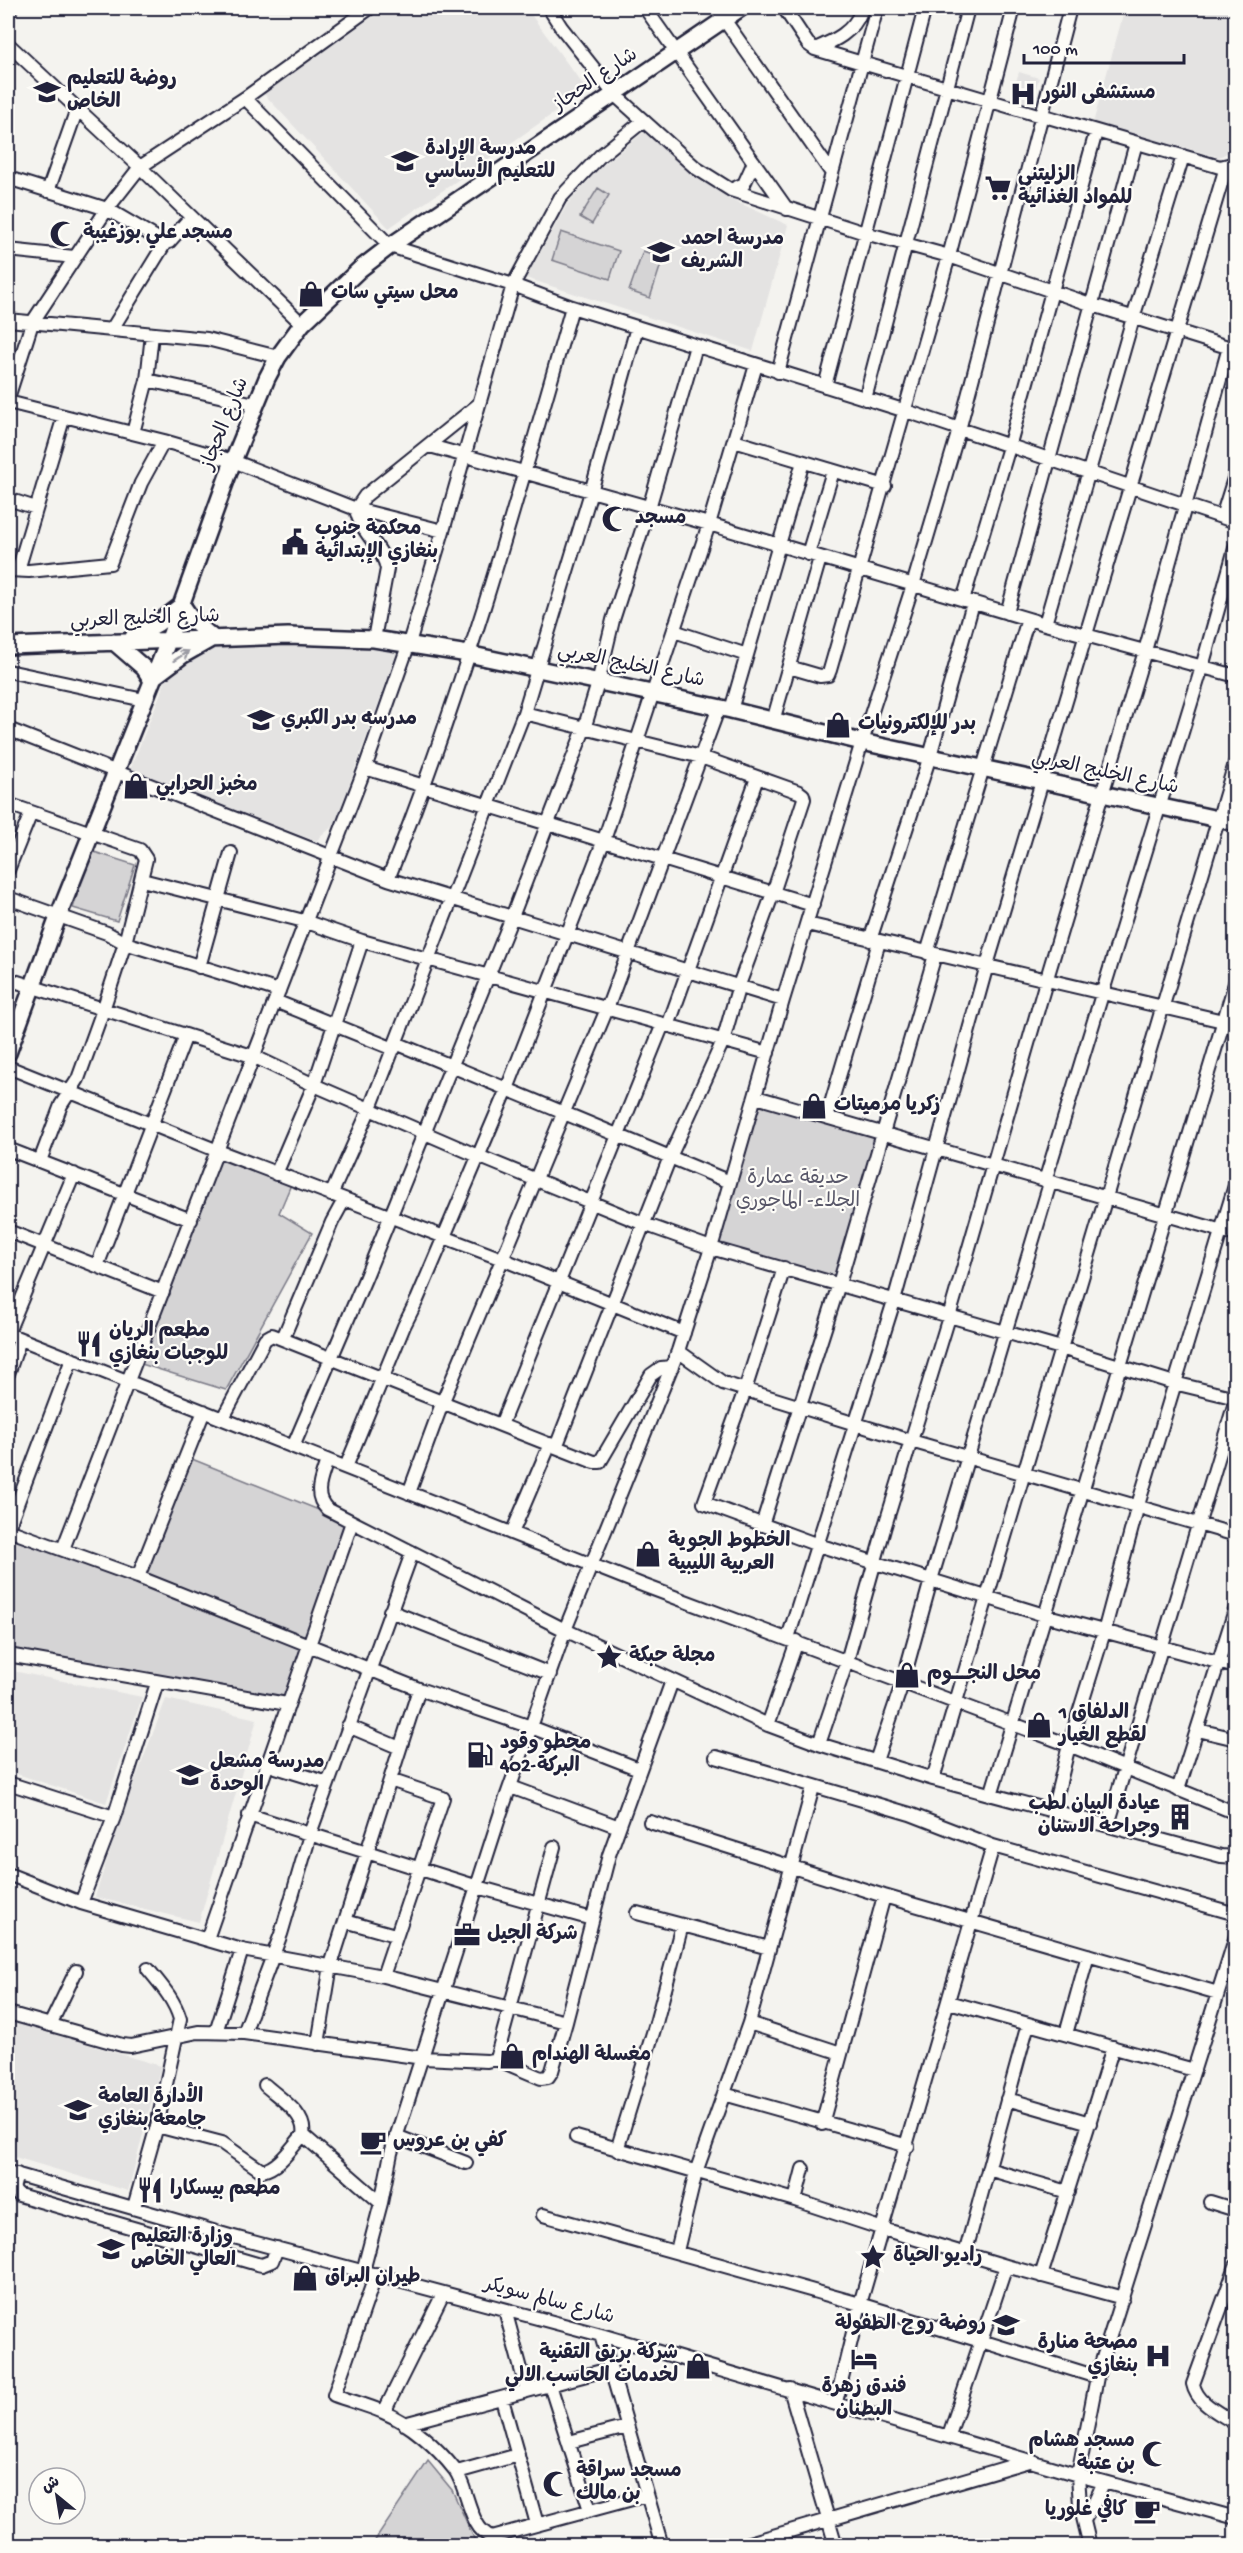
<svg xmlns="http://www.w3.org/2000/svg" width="1243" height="2553" font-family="'Gochi Hand','Playpen Sans Arabic',sans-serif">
<rect width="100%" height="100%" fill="#f4f3ef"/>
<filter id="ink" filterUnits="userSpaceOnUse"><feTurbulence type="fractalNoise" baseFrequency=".0167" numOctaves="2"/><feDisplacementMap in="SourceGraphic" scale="12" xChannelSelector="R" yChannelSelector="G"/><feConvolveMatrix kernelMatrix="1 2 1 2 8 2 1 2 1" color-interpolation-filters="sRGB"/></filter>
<g filter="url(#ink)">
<path fill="#e4e3e2" d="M385,8H526L587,90L389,228L264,94Z
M1125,8H1234L1235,149L1219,157L1093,123Z
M1019,72L1039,78L1027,116L1007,110Z
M644,132L693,175L739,203L788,225L753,351L526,278L568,203L600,168Z
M315,642L397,652L335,824L316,841L130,770L170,670L212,645Z
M8,1670L142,1697L106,1803L8,1771Z
M166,1699L257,1719L199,1922L95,1897L121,1817Z
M8,2021L161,2066L128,2191L8,2155Z"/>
<path fill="#d5d4d5" stroke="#7c7b88" stroke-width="1.5" d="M598,188L609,195L592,224L580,217Z
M561,232L619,251L610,279L552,260Z
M643,251L663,258L650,298L629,291Z
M91,851L135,865L117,921L73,908Z
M756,1097L883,1134L839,1284L712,1248Z
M224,1150L293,1180L279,1213L312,1233L226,1390L138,1363Z
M187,1457L351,1523L309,1643L139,1577Z
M8,1530L309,1644L286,1703L8,1655Z
M428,2461L452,2490L477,2545H372Z"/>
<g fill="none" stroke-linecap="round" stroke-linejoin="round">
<g stroke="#22223b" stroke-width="16">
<path id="minor" d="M549,8L561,27L614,94L696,168L731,190L865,233L949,256L1093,305L1234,349
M645,8L787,209
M716,8L831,172
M784,8L808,44L815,49L1041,116
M8,10L11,8
M8,44L140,167L302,324
M815,49C834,41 854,32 861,11
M245,98L390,246L513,285L572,307L906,411L1236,522
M1048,117L1220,167L1236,163
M8,178L107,209L165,243
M731,190L744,184L754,162
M48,191L77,109
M8,250L74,257
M8,320L207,339L278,357
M112,329L165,243L169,242L191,217
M778,372L877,8
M147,380L255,404
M825,386L925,8
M8,398L32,323L107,209L140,167L245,98L370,8
M865,399L968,8
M8,402L164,441L233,461L356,509L365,496L478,405
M133,433L147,380L152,334
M734,441L885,486
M430,446L709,524L1045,624L1236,676
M8,499L36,508
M1222,517L1236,472
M808,554L833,471
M8,570L29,571L110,563L141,483L164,441
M18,570L64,416
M963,600L1009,447L1096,132
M1007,613L1136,143
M1045,624L1133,318L1183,156
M674,631L747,655
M374,639L387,569C383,547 360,532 356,509L443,531
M789,667L820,676L828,675L830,670L949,256L1014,8
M8,671L144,700
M731,710L803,462
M524,713L701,757L799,792L803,795L804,799L773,893L739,985L723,1041L670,1157L556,1447
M773,721L820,558
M8,729L388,879L783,1000
M365,768L813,905
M8,804L140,850L146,859L125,943L103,1010L78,1079L61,1105L40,1161
M8,870L31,813
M388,879C463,693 517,500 572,307
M142,880L304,921L362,941L768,1053
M8,898L107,933L125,943L279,991
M807,924L1236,1024
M870,940L930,756L973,603
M927,953L1028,619
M199,967L231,853
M8,979L255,1057L314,1085L478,1156L644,1224L711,1248L1061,1348L1174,1383L1236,1398
M275,1001L394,1049
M668,1026L757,778
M396,1043L730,1182
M8,1067L218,1151L502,1259L684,1333
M756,1097L1236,1235
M827,1117L879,942
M8,1149L191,1220
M276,1174L314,1085L362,941
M1045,1181L1202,667L1236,545
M331,1195L370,1108L524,713L591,492L637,327
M8,1231L163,1292
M97,1266L186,1035
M784,1268L745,1390L704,1503L818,1545L1044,1615L1236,1667
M8,1332L74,1174
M8,1334L645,1586L1069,1745L1236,1813
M283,1338L332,1222L344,1200
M678,1351L723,1383L911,1441L1236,1535
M8,1374L20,1339
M223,1418L265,1339L272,1335L594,1462H600L651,1375L661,1368L672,1367
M501,1425L663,1024
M293,1447L365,1279L512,917L584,729L598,683L613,620L649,508L696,346
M327,1460C322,1478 312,1494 327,1509L565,1630L768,1725L819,1744L933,1779L1221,1856L1236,1857
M346,1467L404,1326L417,1300L507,1089L604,840L709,524L756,365
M409,1493L443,1401L607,1009L719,707
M762,1525L839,1284L935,955
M8,1528L72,1359
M8,1530L138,1577L419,1689L531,1727L639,1769
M512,1533L550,1444
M63,1549L365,768L409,643L443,531L513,285L560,198L600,156L643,121
M138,1577L204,1411
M390,1611L550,1674
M788,1638L894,1301L987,965L1226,167
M8,1655L287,1704
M768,1725L797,1641
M348,1726L400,1748
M1198,1730L1236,1739
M819,1744L847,1661L884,1529L949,1317L1047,978L1145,651L1229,347
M716,1757L910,1814L993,1846L860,2304L836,2402
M876,1761L903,1681L931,1580L1050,1183
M266,1764L328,1783
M933,1779L1236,760
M8,1783L114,1817
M511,1787L619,1827
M1178,1790L1236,1607
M991,1795L1236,980
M1053,1811L1069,1745L1104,1632L1138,1505L1236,1182
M249,1815L478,1887L592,1919
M650,1822L884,1896L1218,1993
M1108,1825L1236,1399
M993,1846L1236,1914
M8,1874L81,1903L242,1950L383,1976L566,2022L609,1855L672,1681
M81,1903L114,1817L157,1683
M637,1913L769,1948
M345,1921L395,1935
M207,1939C254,1800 304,1661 352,1522
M383,1976L443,1798L390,1780
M949,2002L1194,2070
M8,2013L122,2045L131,2046L198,2032L244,2033L423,2058L487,2061L496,2059L554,1847
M749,2023L841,2053
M50,2025L76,1971
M216,2032L242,1950
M244,2033L281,1934L312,1828L412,1553
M1066,2034L1088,1955
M318,2044L331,1965L419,1689
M496,2059L541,2078L548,2077L552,2071L566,2022
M265,2085C279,2098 307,2114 303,2135L381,2203
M724,2094L908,2146
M1007,2099L1090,2123
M822,2124L884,1896
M157,2126L222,2143L262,2171C279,2168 292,2147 303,2135
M396,2136L466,2163
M576,2137L795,2200L883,2229L1006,2266
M617,2150L656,2023L682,1925
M988,2169L1068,2192
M8,2172L230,2236L601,2335L1078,2475L1236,2518
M17,2174L13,2189L19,2195L257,2264L262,2265L272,2261L277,2248
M795,2200L803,2169
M1210,2202L1236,2210
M134,2207L157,2126L180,2019C174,1999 161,1985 148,1969
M543,2215L860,2304L981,2341L949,2435
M677,2251L696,2172L749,2023L813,1787
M965,2254L1028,2024
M1236,2266L1193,2384C1197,2404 1220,2413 1236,2424
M363,2271L381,2203L391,2153L500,1815L565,1630L678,1351L711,1248L783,1000L862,742L913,585L959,430L1070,8
M376,2274L334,2395C350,2401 367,2405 383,2412C410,2423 437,2447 455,2470C468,2487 469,2530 492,2537L647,2495
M1041,2276L1113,2047
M505,2310L527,2391
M601,2335L662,2546
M1097,2377L981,2341L1006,2266L1123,2298
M550,2385L590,2510
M790,2389L836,2546
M502,2399L537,2524
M384,2412L443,2294
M404,2424L609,2369
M569,2442L627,2427
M457,2472L518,2455
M1084,2520L1093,2506L1104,2482
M739,2546L1032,2460
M1090,2546L1080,2505L1078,2475L1097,2377L1236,1936"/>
</g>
<g stroke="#22223b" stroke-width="20">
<path id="major" d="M114,642L144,668L151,679L183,655L213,638L193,621L182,605L157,624L133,637
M8,646L288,636L374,639L468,654L731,710L862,742L1236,823
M8,1053L58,917L169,639L233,461L267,378L278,357L302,324L360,269L390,246L741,8"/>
</g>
<g stroke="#22223b" stroke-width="21">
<path id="highway" d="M8,2545L9,2546"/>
</g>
<use href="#minor" stroke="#fdfcf7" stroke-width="12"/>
<use href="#major" stroke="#fdfcf7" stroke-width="15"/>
<use href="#highway" stroke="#fdfcf7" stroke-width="16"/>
</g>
<defs><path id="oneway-shaft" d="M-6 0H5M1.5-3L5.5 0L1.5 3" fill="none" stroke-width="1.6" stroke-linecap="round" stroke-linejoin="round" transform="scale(1.5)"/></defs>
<use stroke="#9a9aa2" href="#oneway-shaft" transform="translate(181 656) rotate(-34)"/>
</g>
<defs>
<g id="school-bare" transform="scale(2.07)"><path d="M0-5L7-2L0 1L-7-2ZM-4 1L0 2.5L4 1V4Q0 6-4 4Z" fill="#22223b" stroke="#fdfcf7" stroke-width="2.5" paint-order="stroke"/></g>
<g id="hospital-bare" transform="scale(2.07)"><path d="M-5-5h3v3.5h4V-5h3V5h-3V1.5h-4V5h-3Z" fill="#22223b" stroke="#fdfcf7" stroke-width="2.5" paint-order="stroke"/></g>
<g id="supermarket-bare" transform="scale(2.07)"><path d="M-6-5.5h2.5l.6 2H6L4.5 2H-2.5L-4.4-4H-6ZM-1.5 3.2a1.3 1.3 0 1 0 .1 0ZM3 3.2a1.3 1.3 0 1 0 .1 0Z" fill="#22223b" stroke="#fdfcf7" stroke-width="2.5" paint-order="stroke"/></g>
<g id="mosque-bare" transform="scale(2.07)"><path d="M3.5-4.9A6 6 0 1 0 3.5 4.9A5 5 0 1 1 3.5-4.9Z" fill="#22223b" stroke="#fdfcf7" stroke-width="2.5" paint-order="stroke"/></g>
<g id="shop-bare" transform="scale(2.07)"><path d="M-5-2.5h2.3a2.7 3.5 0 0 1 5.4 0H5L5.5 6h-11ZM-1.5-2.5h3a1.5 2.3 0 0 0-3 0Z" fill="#22223b" stroke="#fdfcf7" stroke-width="2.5" paint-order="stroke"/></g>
<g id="civic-bare" transform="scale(2.07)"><path d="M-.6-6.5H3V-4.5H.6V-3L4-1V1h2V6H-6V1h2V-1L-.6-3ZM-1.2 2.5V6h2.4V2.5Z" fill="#22223b" stroke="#fdfcf7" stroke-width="2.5" paint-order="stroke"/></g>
<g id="restaurant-bare" transform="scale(2.07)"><path d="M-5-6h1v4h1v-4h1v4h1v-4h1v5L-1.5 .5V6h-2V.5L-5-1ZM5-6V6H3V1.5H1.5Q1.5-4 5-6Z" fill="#22223b" stroke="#fdfcf7" stroke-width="2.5" paint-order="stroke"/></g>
<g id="sight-bare" transform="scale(2.07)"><path d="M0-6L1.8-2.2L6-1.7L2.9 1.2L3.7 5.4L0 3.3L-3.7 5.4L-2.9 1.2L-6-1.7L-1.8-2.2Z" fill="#22223b" stroke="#fdfcf7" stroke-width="2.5" paint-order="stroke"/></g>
<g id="fuel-bare" transform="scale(2.07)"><path d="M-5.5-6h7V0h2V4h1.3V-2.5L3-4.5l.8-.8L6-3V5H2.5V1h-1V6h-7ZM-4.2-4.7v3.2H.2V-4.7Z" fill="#22223b" stroke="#fdfcf7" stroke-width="2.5" paint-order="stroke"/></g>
<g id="building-bare" transform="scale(2.07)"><path d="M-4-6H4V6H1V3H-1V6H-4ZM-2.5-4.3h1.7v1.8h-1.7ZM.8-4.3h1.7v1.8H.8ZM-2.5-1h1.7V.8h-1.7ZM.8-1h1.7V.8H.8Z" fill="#22223b" stroke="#fdfcf7" stroke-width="2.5" paint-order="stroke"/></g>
<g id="office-bare" transform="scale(2.07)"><path d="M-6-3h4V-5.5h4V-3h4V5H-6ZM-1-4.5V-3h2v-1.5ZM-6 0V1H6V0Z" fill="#22223b" stroke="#fdfcf7" stroke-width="2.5" paint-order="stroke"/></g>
<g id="university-bare" transform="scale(2.07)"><path d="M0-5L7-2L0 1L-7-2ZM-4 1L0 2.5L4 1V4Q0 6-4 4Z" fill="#22223b" stroke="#fdfcf7" stroke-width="2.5" paint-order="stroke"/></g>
<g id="cafe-bare" transform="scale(2.07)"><path d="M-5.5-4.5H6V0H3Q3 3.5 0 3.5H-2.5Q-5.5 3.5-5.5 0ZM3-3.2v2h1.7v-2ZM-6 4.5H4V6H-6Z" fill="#22223b" stroke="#fdfcf7" stroke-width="2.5" paint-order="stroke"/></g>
<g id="hotel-bare" transform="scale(2.07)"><path d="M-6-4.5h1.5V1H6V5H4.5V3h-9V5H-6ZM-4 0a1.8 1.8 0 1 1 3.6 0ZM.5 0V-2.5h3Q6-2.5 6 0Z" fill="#22223b" stroke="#fdfcf7" stroke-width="2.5" paint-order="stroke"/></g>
</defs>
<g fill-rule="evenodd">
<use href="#school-bare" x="47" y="92"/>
<use href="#hospital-bare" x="1023" y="94"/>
<use href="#school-bare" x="405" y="161"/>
<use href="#supermarket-bare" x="998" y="188"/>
<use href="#mosque-bare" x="63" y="234"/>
<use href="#school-bare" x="661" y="252"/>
<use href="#shop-bare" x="311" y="294"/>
<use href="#mosque-bare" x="615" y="519"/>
<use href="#civic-bare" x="295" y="542"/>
<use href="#school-bare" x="261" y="720"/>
<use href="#shop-bare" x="838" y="725"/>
<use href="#shop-bare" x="136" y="786"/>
<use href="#shop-bare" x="814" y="1106"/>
<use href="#restaurant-bare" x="89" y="1344"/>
<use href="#shop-bare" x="648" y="1554"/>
<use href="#sight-bare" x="609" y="1657"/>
<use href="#shop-bare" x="907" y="1675"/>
<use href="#shop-bare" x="1039" y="1725"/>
<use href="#fuel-bare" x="480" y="1755"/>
<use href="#school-bare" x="190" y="1775"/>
<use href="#building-bare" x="1180" y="1817"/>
<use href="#office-bare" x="467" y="1935"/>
<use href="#shop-bare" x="512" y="2056"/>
<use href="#university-bare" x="78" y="2110"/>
<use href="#cafe-bare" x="373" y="2142"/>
<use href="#restaurant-bare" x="150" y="2190"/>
<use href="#school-bare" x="111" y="2249"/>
<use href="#sight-bare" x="873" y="2257"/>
<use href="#shop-bare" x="305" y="2278"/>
<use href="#school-bare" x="1006" y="2325"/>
<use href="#hospital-bare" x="1158" y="2356"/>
<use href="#hotel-bare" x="864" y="2359"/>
<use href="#shop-bare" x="698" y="2366"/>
<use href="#mosque-bare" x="1155" y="2454"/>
<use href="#mosque-bare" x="556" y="2484"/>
<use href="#cafe-bare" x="1147" y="2511"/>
</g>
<g text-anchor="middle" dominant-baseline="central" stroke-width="4.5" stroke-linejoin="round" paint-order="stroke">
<g font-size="20" font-weight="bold" fill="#22223b" stroke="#fdfcf7" text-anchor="start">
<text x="67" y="80">روضة للتعليم<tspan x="67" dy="23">الخاص</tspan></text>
<text x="1043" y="94">مستشفى النور</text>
<text x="425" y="150">مدرسة الإرادة<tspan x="425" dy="23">للتعليم الأساسي</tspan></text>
<text x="1018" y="176">الزليتني<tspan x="1018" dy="23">للمواد الغذائية</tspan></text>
<text x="83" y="234">مسجد علي بوزغيبة</text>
<text x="681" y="240">مدرسة احمد<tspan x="681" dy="23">الشريف</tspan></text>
<text x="331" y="294">محل سيتي سات</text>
<text x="635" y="519">مسجد</text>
<text x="315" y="530">محكمة جنوب<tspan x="315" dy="23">بنغازي الإبتدائية</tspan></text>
<text x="281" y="720">مدرسه بدر الكبري</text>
<text x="858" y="725">بدر للإلكترونيات</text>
<text x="156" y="786">مخبز الحرابي</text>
<text x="834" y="1106">زكريا مرميتات</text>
<text x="109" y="1332">مطعم الريان<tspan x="109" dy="23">للوجبات بنغازي</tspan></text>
<text x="668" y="1542">الخطوط الجوية<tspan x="668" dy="23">العربية الليبية</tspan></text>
<text x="629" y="1657">مجلة حبكة</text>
<text x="927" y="1675">محل النجـــوم</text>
<text x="1059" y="1714">الدلفاق 1<tspan x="1059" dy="23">لقطع الغيار</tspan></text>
<text x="500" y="1744">محطو وقود<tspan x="500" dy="23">402-البركة</tspan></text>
<text x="210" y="1763">مدرسة مشعل<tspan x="210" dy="23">الوحدة</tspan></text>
<text x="1160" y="1805" text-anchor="end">عيادة البيان لطب<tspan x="1160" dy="23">وجراحة الاسنان</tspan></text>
<text x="487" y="1935">شركة الجيل</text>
<text x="532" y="2056">مغسلة الهندام</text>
<text x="98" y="2098">الأدارة العامة<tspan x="98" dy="23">جامعة بنغازي</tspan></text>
<text x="393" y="2142">كفي بن عروس</text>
<text x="170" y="2190">مطعم بيسكارا</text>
<text x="131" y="2238">وزارة التعليم<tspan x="131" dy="23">العالي الخاص</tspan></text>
<text x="893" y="2257">راديو الحياة</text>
<text x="325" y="2278">طيران البراق</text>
<text x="986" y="2325" text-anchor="end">روضة روح الطفولة</text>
<text x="1138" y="2344" text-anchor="end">مصحة منارة<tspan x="1138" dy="23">بنغازي</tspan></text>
<text x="678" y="2354" text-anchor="end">شركة بريق التقنية<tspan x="678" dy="23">لخدمات الحاسب الالي</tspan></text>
<text x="864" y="2388" text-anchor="middle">فندق زهرة<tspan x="864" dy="23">البطنان</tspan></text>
<text x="1135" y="2442" text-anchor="end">مسجد هشام<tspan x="1135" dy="23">بن عتبة</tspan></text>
<text x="576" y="2472">مسجد سراقة<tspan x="576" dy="23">بن مالك</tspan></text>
<text x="1127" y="2511" text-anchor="end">كافي غلوريا</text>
</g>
<g font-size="20" fill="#22223b" stroke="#fdfcf7">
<text transform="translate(596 81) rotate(-34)">شارع الحجاز</text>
<text transform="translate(226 424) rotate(-68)">شارع الحجاز</text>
<text transform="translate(145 620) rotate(-2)">شارع الخليج العربي</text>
<text transform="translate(631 667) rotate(12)">شارع الخليج العربي</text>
<text transform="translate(1105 774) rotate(12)">شارع الخليج العربي</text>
<text transform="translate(549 2302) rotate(15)">شارع سالم سويكر</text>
</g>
<g font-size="20" fill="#585769" stroke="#fdfcf7">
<text x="798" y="1179">حديقة عمارة<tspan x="798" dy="23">الجلاء- الماجوري</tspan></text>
</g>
</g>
<rect width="1243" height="2553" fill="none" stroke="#fdfcf7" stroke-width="30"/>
<rect x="15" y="15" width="1213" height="2523" fill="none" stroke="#22223b" stroke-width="2" filter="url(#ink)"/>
<g transform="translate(57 2496) rotate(330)"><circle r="28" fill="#fdfcf7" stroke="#a5a5ac" stroke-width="1.5"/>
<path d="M0-4.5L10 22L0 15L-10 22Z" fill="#22223b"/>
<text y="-9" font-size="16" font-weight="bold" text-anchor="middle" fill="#22223b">ش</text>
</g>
<path d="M1024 54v9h160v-9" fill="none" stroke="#22223b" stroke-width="3"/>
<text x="1033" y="54" font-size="18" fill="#22223b" stroke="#fdfcf7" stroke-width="4.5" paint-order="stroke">100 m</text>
</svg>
